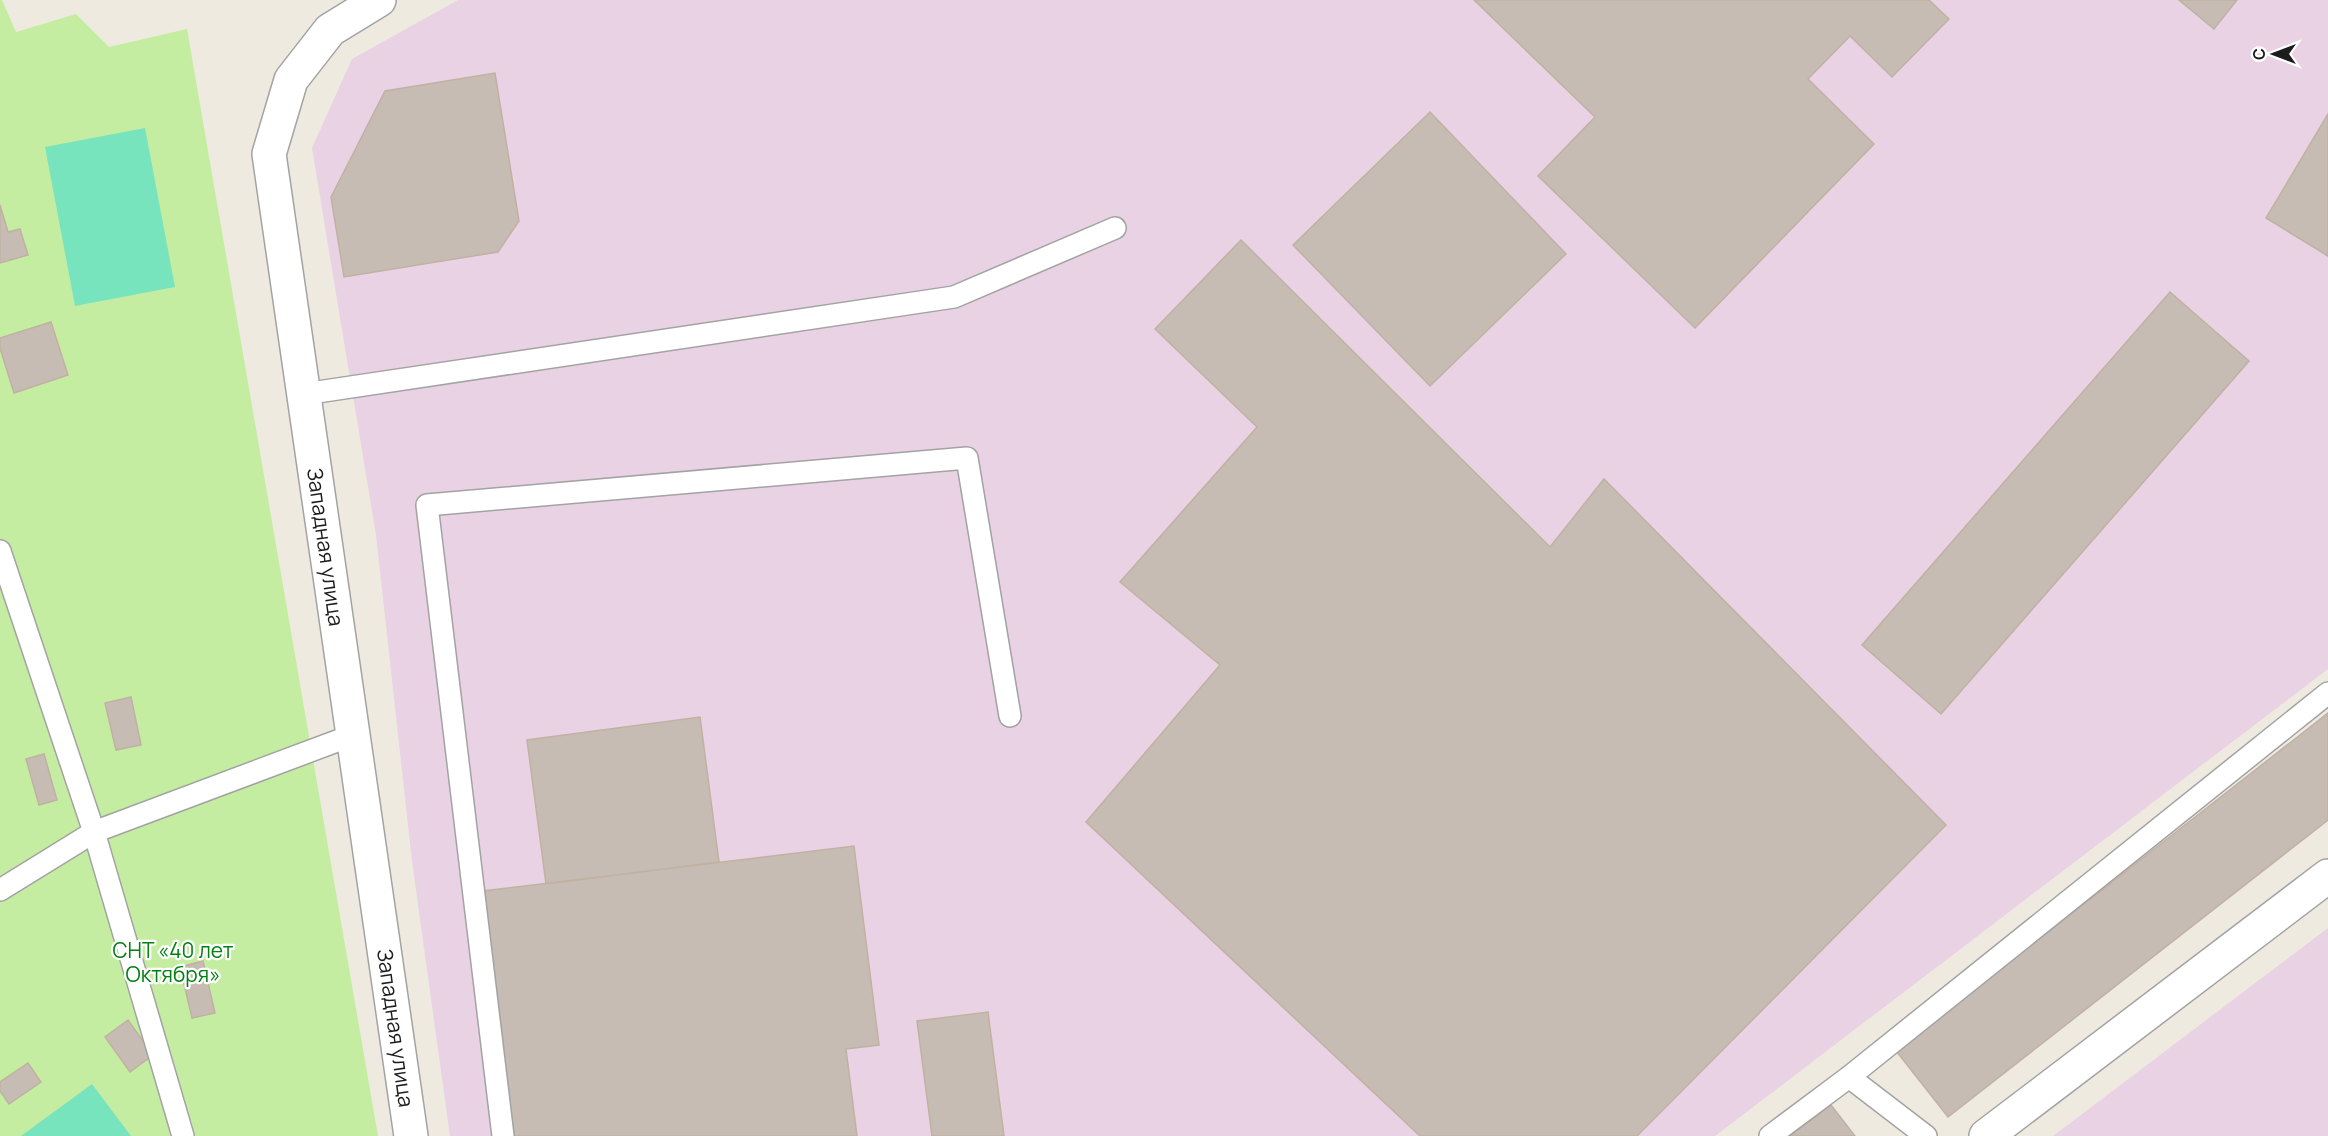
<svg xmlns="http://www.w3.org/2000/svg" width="2328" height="1136" font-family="Manrope,sans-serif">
<rect width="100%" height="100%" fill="#eeeae0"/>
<path fill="#e8d2e3" d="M458,0H2328V669L1715,1136H450L412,861L376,535L312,148L352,59Z
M2328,928V1136H2053Z"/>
<path fill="#c4eda2" d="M0,0H2L16,32L76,14L109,47L187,29L378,1136H0Z"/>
<path fill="#78e4be" d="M145,128L175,287L75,306L45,147Z
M92,1084L131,1136H21Z"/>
<path fill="#c6bcb4" stroke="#c1b1a2" stroke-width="1.5" d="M1474,0H1929L1949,19L1892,77L1850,36L1808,79L1874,144L1695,328L1538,176L1595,117Z
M2179,0H2237L2214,29Z
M495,73L519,221L498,252L344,277L331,197L385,91Z
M1430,112L1566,254L1430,386L1293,245Z
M2328,114V256L2266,218Z
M0,205L8,232L20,229L28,255L0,263Z
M1241,240L1550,547L1604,479L1946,825L1637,1136H1420L1086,822L1220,665L1120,582L1257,427L1155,329Z
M2170,292L2249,361L1941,714L1862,645Z
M51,322L68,375L14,393L0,348V338Z
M131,697L141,745L116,750L105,703Z
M2328,713V820L1948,1117L1896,1051Z
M700,717L719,862L546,884L527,740Z
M44,754L57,800L39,805L26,759Z
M854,846L879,1045L846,1049L857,1136H513L483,891Z
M203,961L215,1013L192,1018L180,967Z
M988,1012L1004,1136H932L917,1021Z
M128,1020L153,1055L130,1072L105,1037Z
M28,1063L41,1082L9,1104L0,1091V1082Z
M1831,1105L1855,1136H1790Z"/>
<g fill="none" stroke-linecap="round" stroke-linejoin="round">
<g stroke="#a3a3a3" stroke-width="24">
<path id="service" d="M304,394L954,297L1115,228
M0,551L94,832L183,1136
M0,890L94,832L353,735
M1849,1077L1926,1136
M503,1136L427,505L967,458L1010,716
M1770,1136L1849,1077L2328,693"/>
</g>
<g stroke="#a3a3a3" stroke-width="36">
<path id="minor" d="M379,0L330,30L291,80L269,154L411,1136
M1986,1136L2328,876"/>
</g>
<use href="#service" stroke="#fff" stroke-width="21"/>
<use href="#minor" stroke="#fff" stroke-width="33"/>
</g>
<g text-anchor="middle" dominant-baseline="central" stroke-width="4.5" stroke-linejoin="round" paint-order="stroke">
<g font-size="21" fill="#1c1c1c" stroke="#fff">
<text transform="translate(326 547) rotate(82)">Западная улица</text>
<text transform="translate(396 1028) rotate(82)">Западная улица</text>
</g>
<g font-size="21" fill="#048013" stroke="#fff">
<text x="173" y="950">СНТ «40 лет<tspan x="173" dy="24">Октября»</tspan></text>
</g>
</g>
<g transform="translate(2274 54) rotate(270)" stroke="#ffffff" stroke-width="4.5" paint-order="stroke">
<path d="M0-4.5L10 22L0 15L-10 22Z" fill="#1c1c1c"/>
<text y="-9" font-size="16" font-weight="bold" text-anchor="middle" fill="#1c1c1c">С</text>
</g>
</svg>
